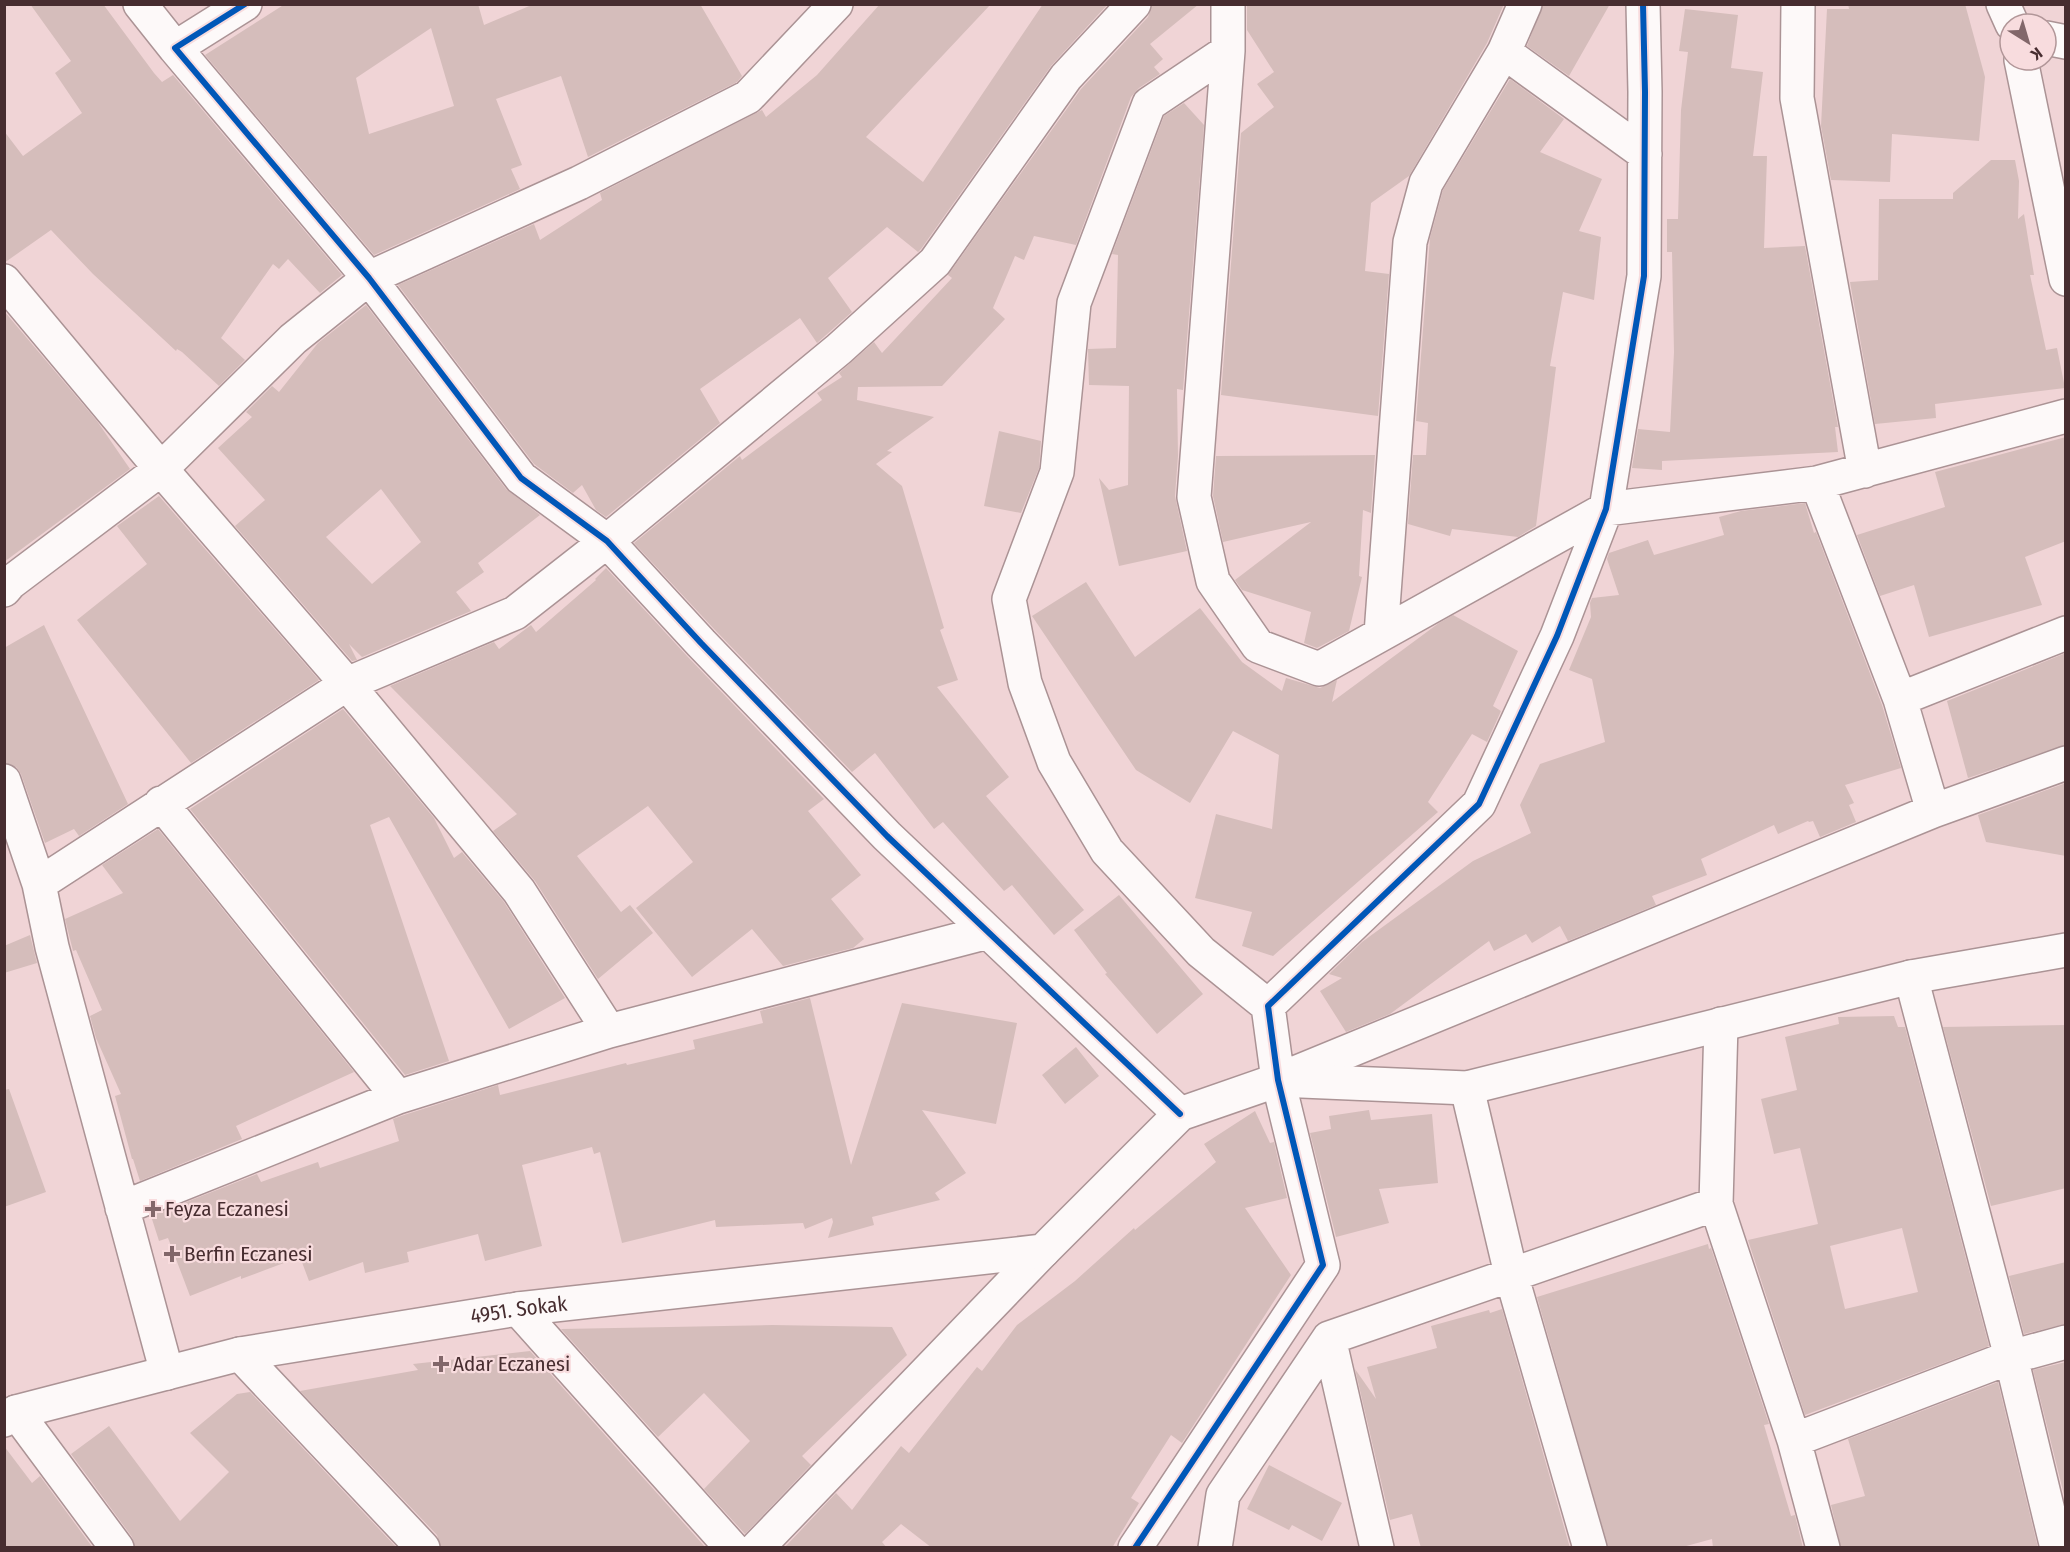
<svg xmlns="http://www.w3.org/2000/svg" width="2070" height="1552" font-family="'Fira Sans Condensed',sans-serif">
<rect width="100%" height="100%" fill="#f0d4d6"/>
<path fill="#d5bdbb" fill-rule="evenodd" d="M30,4H103L154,73L162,82L173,75L342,275L320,293L288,259L279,269L273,264L221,338L245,360L219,386L182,352L177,349L176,351L93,274L51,230L4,263V131L23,156L82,113L55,73L71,61Z
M285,4H478L484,25L534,4H700L742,76L737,82L588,157L561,76L496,99L522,165L511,169L520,189L374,255L205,55ZM431,28L454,106L369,134L356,78Z
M880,4H991L866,137L923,182L1043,4H1108L1051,66L921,249L918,252L887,227L828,278L852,312L817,343L800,318L700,389L720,423L606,517L596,510L582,485L573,493L534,464L398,285L534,224L540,240L602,200L600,193L762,110L766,117L817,75Z
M1152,4H1199L1150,44L1163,59L1154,67L1160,74L1139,88L1131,97L1076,245L1034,236L1024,260L1015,256L993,308L1005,319L942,386L858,387L857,400L934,417L887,451L892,452L876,464L902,486L944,628L940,630L958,680L937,687L1009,777L986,796L1084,910L1054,935L1012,885L1004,891L943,822L934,829L875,753L852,772L715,630L634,543L740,456L742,460L822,400L817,393L842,377L839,373L874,342L882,353L952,278L948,275L1081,89L1148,17Z
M1247,4H1504L1487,43L1409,176L1371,203L1365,271L1389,274L1378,416L1221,395L1241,133L1274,107L1257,84L1274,72L1247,30Z
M1543,4H1610L1569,76L1527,46Z
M1848,4H1965L1985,77L1979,141L1892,134L1890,182L1831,180L1821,126L1827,9H1849Z
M1685,9L1738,15L1731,68L1763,72L1753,156H1767L1764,248L1805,246L1838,427H1835L1838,452L1662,461V470L1632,468L1638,429L1670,432L1674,352L1672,252H1667V219H1678L1681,110L1688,52L1679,51Z
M1510,79L1564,119L1540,152L1602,179L1579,231L1601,237L1594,300L1563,292L1550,366L1556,367L1536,526L1518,537L1452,529L1450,536L1408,524L1413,455H1426L1428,423L1416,421L1430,238L1443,190Z
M1184,103L1204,125L1183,390L1177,389L1178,456L1175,496L1187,551L1119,566L1099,478L1109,490L1128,485L1129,386L1089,385L1088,349L1116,348L1118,255L1112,254L1164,116Z
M1991,160H2015L2019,181L2018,219L2024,214L2034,275H2030L2046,350L2057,348L2065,388L1935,404L1936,418L1875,424L1850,282L1878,280L1879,199H1953V193Z
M366,305L506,489L540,515L478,563L484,572L456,592L471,611L362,657L349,644L357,660L352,661L235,526L265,500L218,448L252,417L246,412L272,386L279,392L318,343ZM381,489L421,542L372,584L326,537Z
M4,311L97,421L130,469L4,562Z
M999,431L1041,441L1039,468L1021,513L984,506Z
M2066,437V541L2025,557L2042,605L1929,637L1914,585L1880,596L1857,535L1945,507L1935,472Z
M1375,455L1371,513L1363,510L1359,576L1362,577L1349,631L1317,648L1304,643L1311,612L1242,590L1235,580L1311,522L1223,542L1213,496L1216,456Z
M159,496L319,680L191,763L77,620L147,564L117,526Z
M1805,503L1814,533L1816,532L1882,705L1901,768L1845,785L1854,803L1849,805L1856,822L1820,837L1813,821L1809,822L1808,821L1778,834L1774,825L1701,859L1707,875L1652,896L1656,905L1568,941L1560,926L1532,943L1526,934L1494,951L1489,941L1390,1014L1346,1032L1320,991L1342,978L1329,974L1362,942L1473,861L1531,833L1520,805L1540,764L1605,742L1592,679L1569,670L1591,617L1590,603L1592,598L1619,595L1607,559L1609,553L1648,540L1654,555L1724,535L1719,517L1741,511Z
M606,568L687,656L824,799L808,811L861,875L831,899L864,939L853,948L783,966L752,929L692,977L636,908L693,862L648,806L577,856L621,912L630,905L653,933L598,979L535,881L493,831L517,814L390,686L494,642L499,649L531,625L536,632L596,580L595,579Z
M1086,582L1135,657L1200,608L1242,662L1282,691L1286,678L1320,688L1337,680L1332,702L1439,623L1453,615L1518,651L1493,706L1501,711L1487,742L1472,734L1428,802L1438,812L1273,956L1242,946L1252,912L1195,898L1216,814L1272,829L1279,755L1233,731L1190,803L1136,770L1032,616Z
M44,625L128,804L79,836L74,829L45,843L21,774L16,767L4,763V648Z
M2066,653V745L1968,778L1947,701Z
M343,709L434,818L454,858L462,852L504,902L565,998L509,1029L389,817L370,825L449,1061L405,1075L190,809Z
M2066,783V856L1986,842L1978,815Z
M158,829L354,1072L236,1126L242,1139L140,1181L133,1159H132L115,1096L121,1094L96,1038L90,1016L102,1010L76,950L73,951L65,919L123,893L102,865Z
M1119,895L1203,994L1157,1034L1105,974L1107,973L1074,930Z
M30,935L37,963L4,973V946Z
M810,998L851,1165L902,1003L1017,1023L996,1124L922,1110L966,1173L935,1193L940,1200L872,1217L874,1225L828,1238L833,1222L832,1218L805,1229L803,1223L716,1227L715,1220L622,1243L600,1152L594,1154L592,1147L522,1165L542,1246L485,1261L478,1234L407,1252L409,1262L365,1273L363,1262L309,1281L300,1257L241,1279V1276L190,1296L168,1238L159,1241L151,1216L257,1174L261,1182L318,1162L320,1168L399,1141L393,1119L404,1115L498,1085L500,1095L626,1063L627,1065L695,1049L693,1040L763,1023L760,1011Z
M1894,1016L1898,1027H1905L1989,1346L1805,1415L1748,1240L1818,1224L1800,1148L1774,1154L1761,1099L1797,1090L1785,1037L1839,1024L1838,1017ZM1902,1228L1918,1292L1845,1309L1830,1246Z
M2066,1025V1188L1991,1206L1943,1027Z
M1076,1047L1099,1076L1065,1104L1042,1075Z
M9,1089L46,1192L4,1207V1090Z
M1369,1110L1371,1120L1432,1114L1438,1183L1379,1189L1389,1223L1336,1237L1310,1133L1331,1129L1329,1116Z
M1255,1111L1270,1143L1274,1142L1287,1198L1245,1208L1291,1275L1182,1443L1171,1435L1131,1498L1139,1503L1112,1548H932L901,1524L882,1542L887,1548H784L836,1493L852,1510L901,1446L909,1453L977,1367L982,1371L1017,1325L1075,1281L1134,1228L1135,1230L1216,1162L1204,1144Z
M1708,1244L1709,1249L1711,1248L1769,1424L1764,1425L1791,1516L1795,1515L1803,1548H1713L1712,1539L1679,1548H1608L1537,1297Z
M2066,1262V1324L2024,1334L2009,1276Z
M1502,1309L1570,1548H1421L1412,1514L1390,1520L1355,1369L1376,1399L1367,1367L1437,1348L1431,1326L1489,1310L1490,1313Z
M772,1325L892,1327L907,1355L802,1456L811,1465L745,1534L704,1489L750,1441L704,1393L658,1437L561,1329Z
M530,1351L706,1548H441L437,1535L300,1391L418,1370L413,1364Z
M2066,1362V1503L2033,1370Z
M1998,1382L2038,1548H1841L1831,1505L1865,1496L1848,1439Z
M250,1392L397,1548H135L132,1537L71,1454L109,1426L180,1521L229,1472L190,1433L237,1394Z
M4,1446L32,1483L40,1476L93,1548H4Z
M1269,1465L1342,1503L1322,1541L1292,1525L1289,1530L1247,1509Z"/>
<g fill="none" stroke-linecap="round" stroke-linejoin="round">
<g stroke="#ab9395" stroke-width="36">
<path id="minor" d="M140,4L175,48
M245,4L175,48L369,278L521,478L607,541L701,643L887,836L1180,1114
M1228,4V51L1194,497L1213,581L1258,646L1319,669L1606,509L1817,483L2066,416
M1798,4L1797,98L1865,471
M2003,4L2012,24
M2046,38L2066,42
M1228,51L1149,104L1074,303L1057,472L1009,599L1025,683L1054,762L1107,851L1201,952L1268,1006
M1504,52L1645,154
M2021,60L2066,279
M4,281L161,469L347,684L519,891L609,1031L398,1097L122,1208
M1817,483L1900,699
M4,590L10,583L161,469L293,339L369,278L579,183L748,97L836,4
M1381,634L1410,242L1426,183L1504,52L1525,4
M4,781L39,884L52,947L167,1373
M161,803L398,1097
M1933,811L1900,699L2066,633
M39,884L347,684L515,613L607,541L839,349L935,262L1066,77L1134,4
M1911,977L2011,1357L2057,1548
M1721,1024L1716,1204L1794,1440L1823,1548
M609,1031L988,932
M1278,1080L1933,811L2066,763
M1467,1088L1511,1274L1590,1548
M518,1309L732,1548
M1329,1338L1377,1548
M240,1354L423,1548
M16,1412L117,1548
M1794,1440L2011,1357L2066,1342
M757,1548L1043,1251
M1135,1548L1323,1265L1278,1080L1268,1006L1479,804L1557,636L1606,509L1644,276L1645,92L1643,4
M1215,1548L1223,1495L1329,1338L1716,1204"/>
</g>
<g stroke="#ab9395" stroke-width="36">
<g id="major">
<path id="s1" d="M4,1420L16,1412L240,1354L518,1309L1043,1251L1180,1114L1278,1080L1467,1088L1911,977L2066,950"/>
</g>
</g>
<use href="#minor" stroke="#fdf9f9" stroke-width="33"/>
<use href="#major" stroke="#fdf9f9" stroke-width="33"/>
<g stroke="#f8dcde" stroke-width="10">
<path id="cycleway" d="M245,4L175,48L369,278L521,478L607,541L701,643L887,836L1180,1114
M1135,1548L1323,1265L1278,1080L1268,1006L1479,804L1557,636L1606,509L1644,276L1645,92L1643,4"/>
</g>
<use href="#cycleway" stroke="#0057b8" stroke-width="6"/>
</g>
<g fill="#82676a" stroke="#f8dcde" stroke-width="2">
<path d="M150 1200h6v6h6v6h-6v6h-6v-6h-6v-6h6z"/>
<path d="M169 1245h6v6h6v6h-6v6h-6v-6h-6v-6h6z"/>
<path d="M438 1355h6v6h6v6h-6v6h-6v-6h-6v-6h6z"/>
</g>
<g text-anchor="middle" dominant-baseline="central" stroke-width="4.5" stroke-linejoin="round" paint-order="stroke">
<g font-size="21" fill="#472d30" stroke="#f8dcde" text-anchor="start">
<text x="165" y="1209">Feyza Eczanesi</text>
<text x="184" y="1254">Berfin Eczanesi</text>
<text x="453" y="1364">Adar Eczanesi</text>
</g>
<g font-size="21" fill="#472d30" stroke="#f8dcde">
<text stroke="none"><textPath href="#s1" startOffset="528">4951. Sokak</textPath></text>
</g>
</g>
<rect width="2070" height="1552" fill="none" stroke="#472d30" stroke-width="12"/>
<g transform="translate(2028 42) rotate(143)"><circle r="28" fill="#f8dcde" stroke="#b19698" stroke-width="1.5"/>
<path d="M0-4.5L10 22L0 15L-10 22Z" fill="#82676a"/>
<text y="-9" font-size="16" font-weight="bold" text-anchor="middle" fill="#472d30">K</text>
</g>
</svg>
